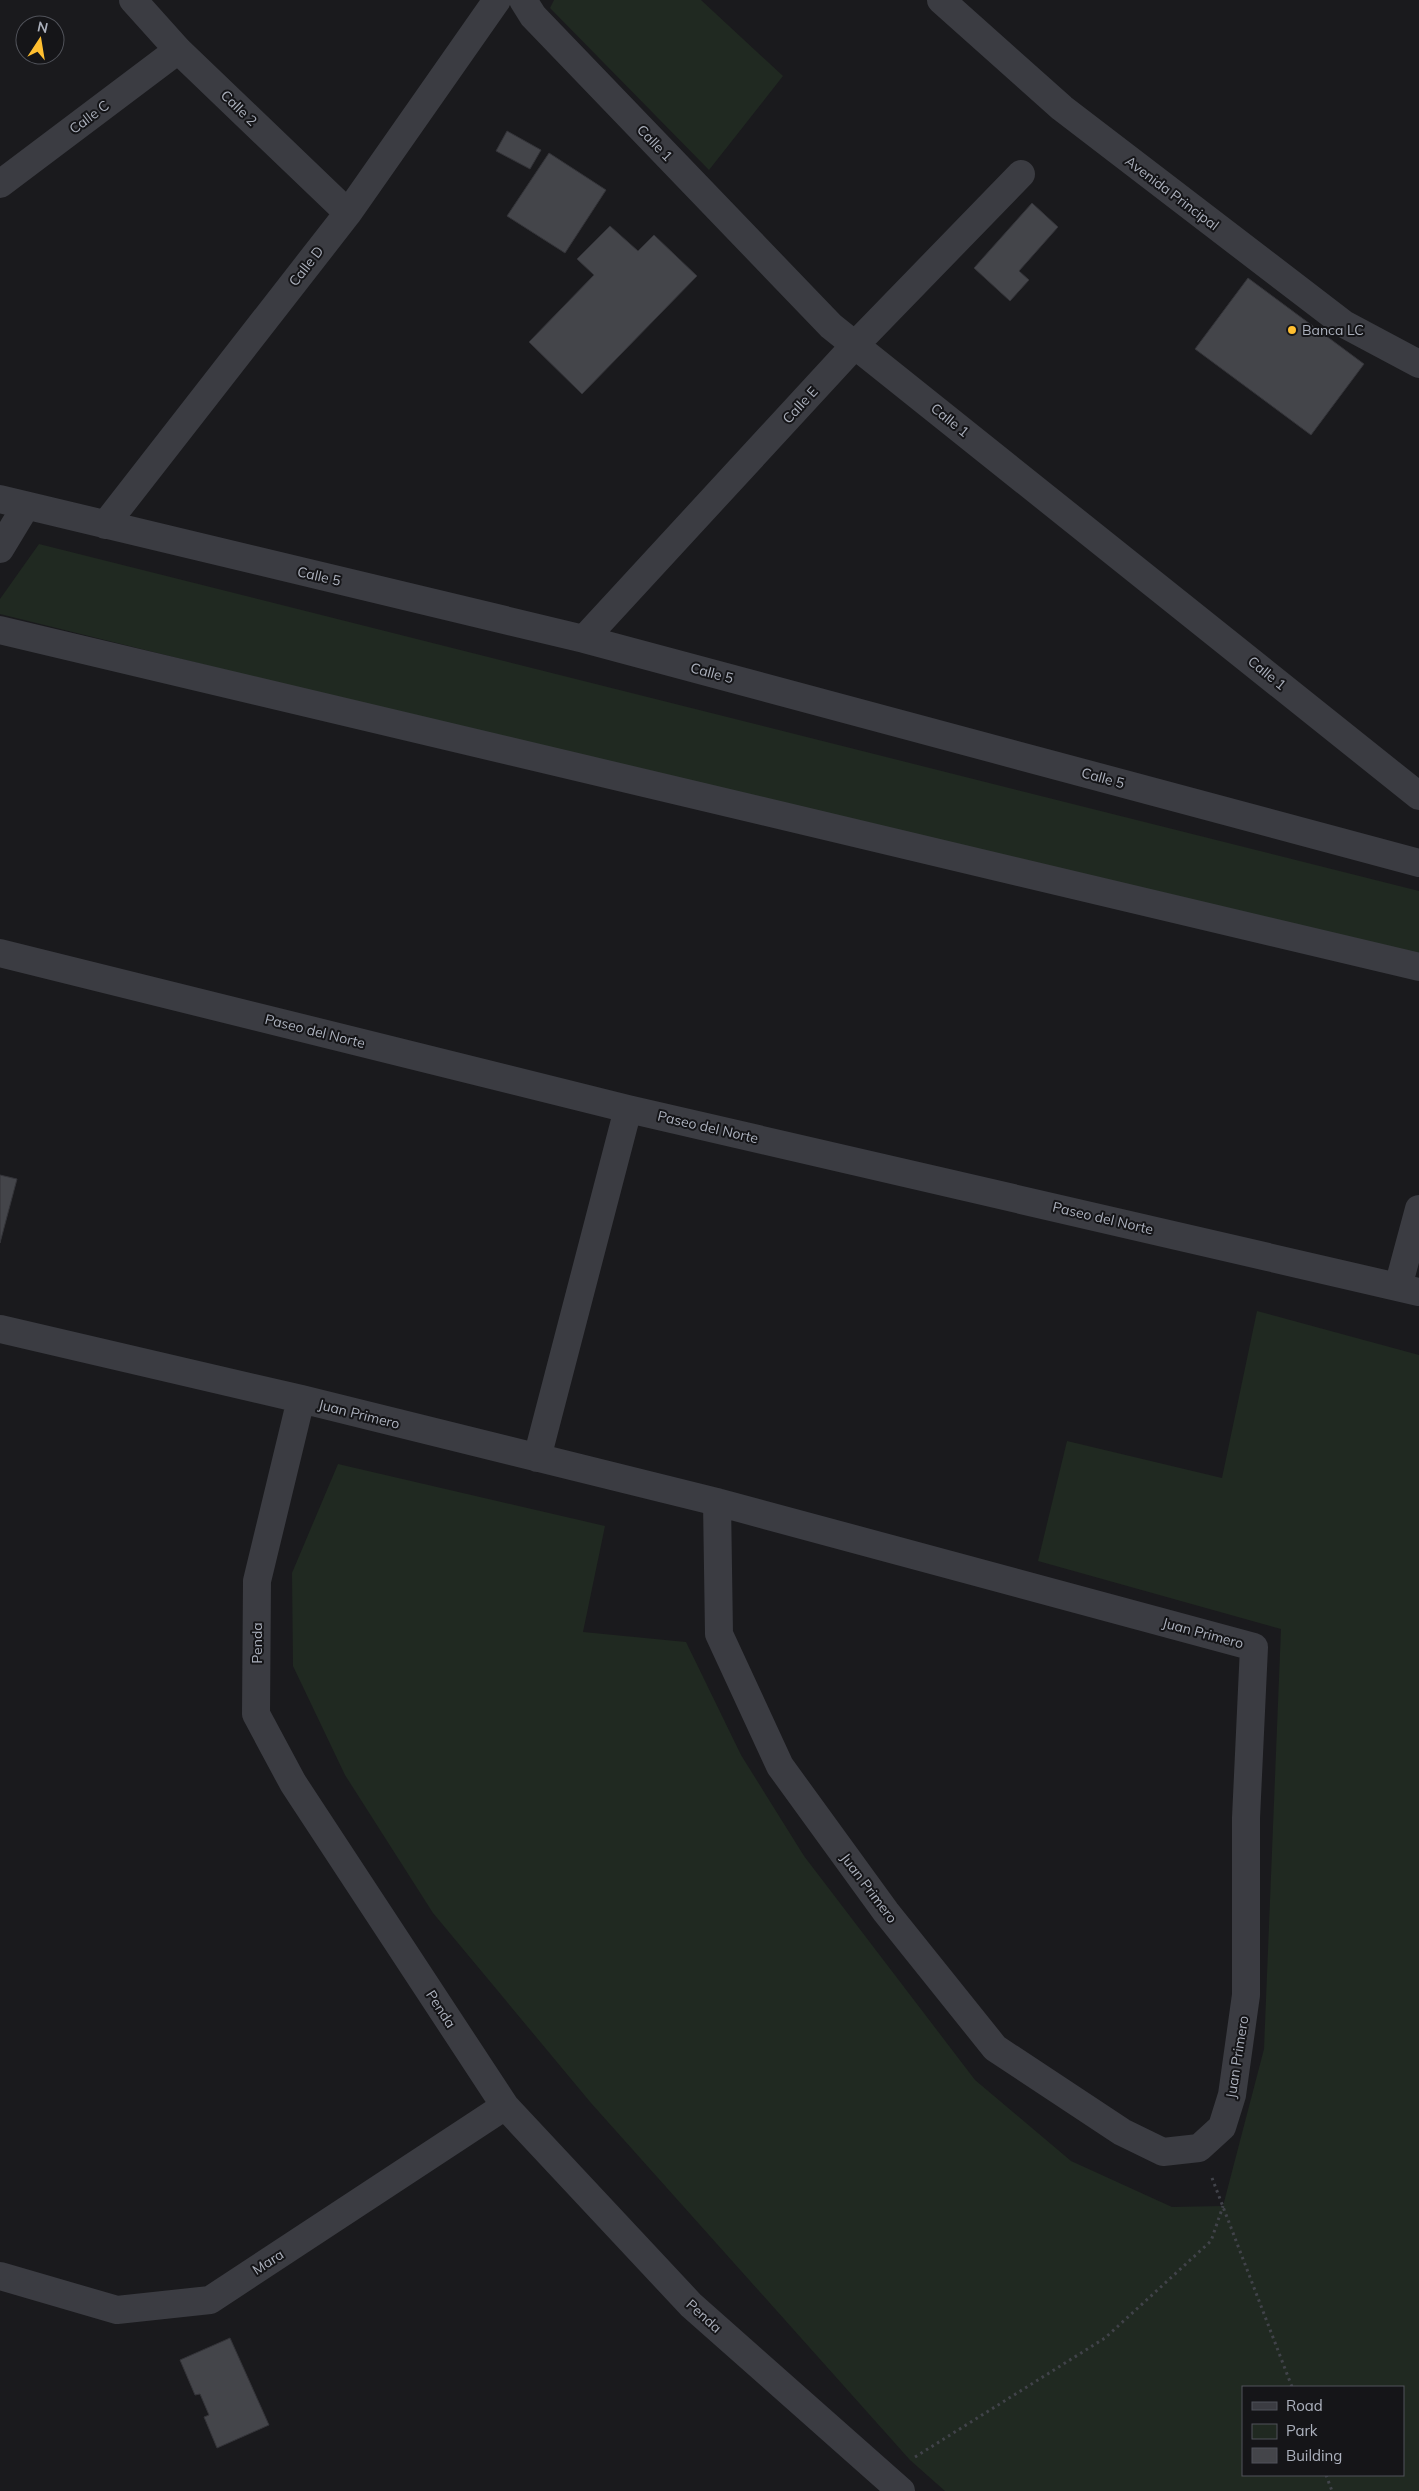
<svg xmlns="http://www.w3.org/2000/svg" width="1419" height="2491" font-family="Mulish,sans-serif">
<rect width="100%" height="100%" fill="#1a1a1d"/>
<path fill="#202921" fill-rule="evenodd" d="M554,0H701L783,76L709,170L550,8Z
M39,544L1419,891V966L0,614V599Z
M1257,1311L1419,1355V2491H945L910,2460L591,2103L433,1913L345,1775L293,1666L292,1573L338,1464L605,1526L583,1632L686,1642L741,1755L804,1856L975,2080L1071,2161L1172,2207L1223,2206L1264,2049L1281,1629L1038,1561L1067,1441L1222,1478ZM1403,2387V2475H1243V2387Z"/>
<path fill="#44454a" stroke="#343439" d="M507,131L541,150L530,169L496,151Z
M549,153L606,190L565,253L507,216Z
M1032,203L1058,227L1019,271L1029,280L1010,301L974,268Z
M610,226L638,251L654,235L697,276L582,394L529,342L594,275L577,259Z
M1248,278L1364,364L1311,435L1195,349Z
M0,1175L17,1179L0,1243Z
M230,2338L269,2425L217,2448L204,2417L209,2415L200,2394L195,2395L180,2360Z"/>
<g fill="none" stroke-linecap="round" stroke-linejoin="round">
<path stroke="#41434a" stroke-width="3" stroke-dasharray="2.5 4" stroke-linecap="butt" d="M1212,2178L1292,2387
M915,2457L1105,2338L1211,2241L1223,2206
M1326,2475L1332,2491"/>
<path stroke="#3b3c42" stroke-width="28" d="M133,0L178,50L348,213
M523,0L533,16L831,326L1419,796
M941,0L1062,108L1344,324L1419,364
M0,184L178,50
M0,499L584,639L1419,863
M105,525L348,213L497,0
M0,549L26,506
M0,630L1419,967
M584,639L855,345L1021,174
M0,953L628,1109L1419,1292
M1398,1287L1419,1209
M0,1329L301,1399L717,1502L1254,1647L1246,1818V1995L1232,2095L1222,2127L1199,2148L1163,2152L1122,2132L995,2048L886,1912L780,1766L719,1634L717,1502
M301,1399L257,1581L256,1714L293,1783L505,2106L691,2305L901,2491
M537,1458L628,1109
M0,2276L117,2310L210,2300L505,2106"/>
</g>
<circle fill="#ffbf30" stroke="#151518" stroke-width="2" cx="1292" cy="330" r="5"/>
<g text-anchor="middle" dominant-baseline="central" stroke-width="4" stroke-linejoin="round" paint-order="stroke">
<g font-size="14" fill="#acb1bd" stroke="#151518">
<text transform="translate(239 108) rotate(44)">Calle 2</text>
<text transform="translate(89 117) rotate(-37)">Calle C</text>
<text transform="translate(655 143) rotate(46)">Calle 1</text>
<text transform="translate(1172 193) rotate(37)">Avenida Principal</text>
<text transform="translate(306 266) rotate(-52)">Calle D</text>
<text transform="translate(800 405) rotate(-47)">Calle E</text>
<text transform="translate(950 420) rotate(39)">Calle 1</text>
<text transform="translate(319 576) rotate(13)">Calle 5</text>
<text transform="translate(712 673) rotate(15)">Calle 5</text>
<text transform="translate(1267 673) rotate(39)">Calle 1</text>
<text transform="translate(1103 778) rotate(15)">Calle 5</text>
<text transform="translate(315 1031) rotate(14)">Paseo del Norte</text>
<text transform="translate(708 1127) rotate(13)">Paseo del Norte</text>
<text transform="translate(1103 1218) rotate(13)">Paseo del Norte</text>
<text transform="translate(359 1414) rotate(14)">Juan Primero</text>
<text transform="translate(1203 1633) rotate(15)">Juan Primero</text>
<text transform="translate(257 1643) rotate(-90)">Penda</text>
<text transform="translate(869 1888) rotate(53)">Juan Primero</text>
<text transform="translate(441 2009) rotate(57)">Penda</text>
<text transform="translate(1237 2057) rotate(-81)">Juan Primero</text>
<text transform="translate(268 2262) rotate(-33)">Mara</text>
<text transform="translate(704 2316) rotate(42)">Penda</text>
</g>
<g font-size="14" fill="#acb1bd" stroke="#151518" text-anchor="start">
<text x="1302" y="330">Banca LC</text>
</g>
</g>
<rect x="1242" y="2386" width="162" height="90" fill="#151518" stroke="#51535a"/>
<rect x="1252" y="2402" width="25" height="8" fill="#3b3c42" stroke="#51535a"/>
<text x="1286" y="2411" font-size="15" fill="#acb1bd">Road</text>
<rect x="1252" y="2424" width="25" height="15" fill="#202921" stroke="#51535a"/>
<text x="1286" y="2436" font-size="15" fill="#acb1bd">Park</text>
<rect x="1252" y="2448" width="25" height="15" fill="#44454a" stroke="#51535a"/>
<text x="1286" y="2461" font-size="15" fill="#acb1bd">Building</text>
<g transform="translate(40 40) rotate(12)"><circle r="24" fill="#151518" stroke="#51535a"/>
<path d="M0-4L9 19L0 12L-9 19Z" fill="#ffbf30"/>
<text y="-8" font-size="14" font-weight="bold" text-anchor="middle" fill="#acb1bd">N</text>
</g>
</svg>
